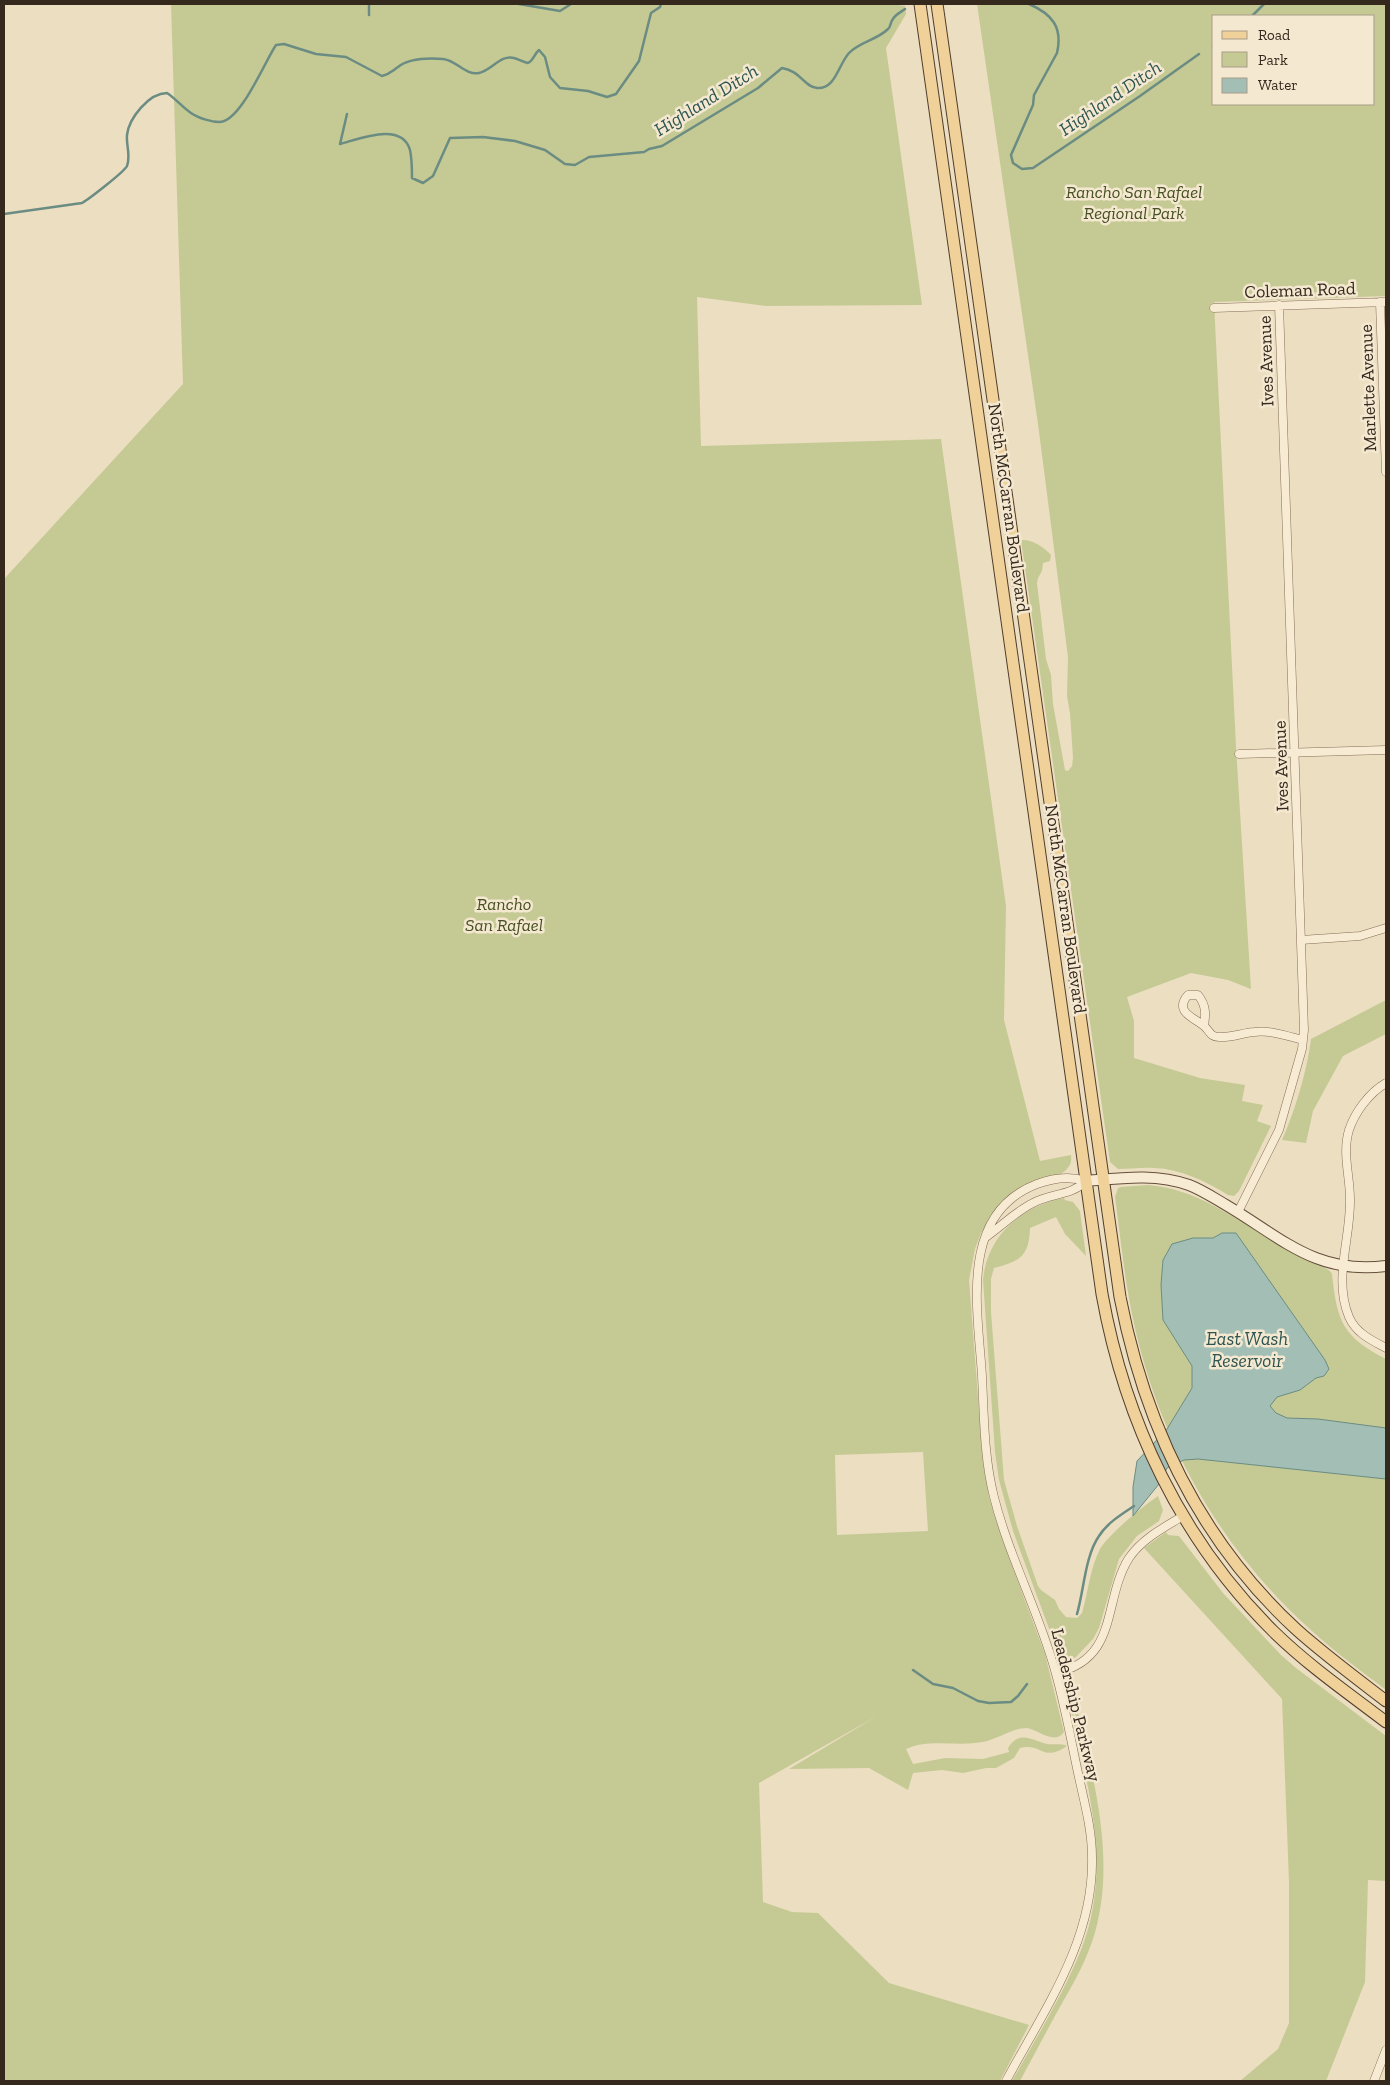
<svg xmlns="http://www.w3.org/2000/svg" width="1390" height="2085" font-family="'Zilla Slab',serif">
<rect width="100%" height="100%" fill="#ecdec1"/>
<path fill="#c5ca95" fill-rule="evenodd" d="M171,4H891L905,6L906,14L886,48L922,305L766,306L697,297L701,446L941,439L1006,906L1004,1020L1040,1161L1071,1155C1072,1164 1069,1168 1062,1173V1176L1015,1192L1001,1204L981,1233L975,1249L969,1280L982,1450L989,1497L1005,1547L1045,1654L1064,1732C1054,1746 1038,1729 1026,1728C1013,1728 996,1740 982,1742C957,1747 930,1738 906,1749L913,1764L945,1758L983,1759L1009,1752L1008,1748C1019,1730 1031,1740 1047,1744C1054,1745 1061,1743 1067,1746C1042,1763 1042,1742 1020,1748L1014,1758L996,1768H986L963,1773L942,1770L913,1773L908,1790L869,1768L789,1769L877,1716L759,1783L763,1902L792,1912L818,1913L889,1983L1029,2025L1000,2081H4V579L183,384ZM923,1452L928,1531L837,1535L835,1455Z
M977,4H1386V296L1214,302L1236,747L1251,989L1228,980L1191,973L1127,997L1134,1021V1058L1200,1078L1245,1085L1242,1101L1263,1105L1257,1121L1271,1126L1239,1191L1234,1196L1228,1195C1205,1181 1181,1169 1154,1168C1142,1167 1130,1169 1118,1169L1110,1162L1021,540C1032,539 1044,547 1051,555L1050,561L1043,563L1042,571L1038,578L1037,583L1046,659L1051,675L1053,704L1065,770L1068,771L1072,766L1073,758L1070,713L1067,696L1068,657L1038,424ZM1214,16H1374V104H1214Z
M1386,1000V1034L1343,1056L1313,1111L1306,1143L1282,1140C1295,1111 1307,1071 1311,1039Z
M1148,1185C1202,1189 1246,1227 1292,1253C1304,1259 1319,1263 1330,1271L1332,1274C1337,1322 1343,1337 1386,1359V1690C1361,1671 1335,1652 1312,1631C1222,1551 1162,1446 1135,1328C1125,1285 1121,1241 1115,1197L1118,1188L1121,1187Z
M1064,1198L1065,1200L1073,1202L1080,1211L1086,1256L1065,1234L1056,1217L1030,1228C1029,1257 1020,1261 994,1268L991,1279V1312L1004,1480L1017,1526L1038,1586L1041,1590L1055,1600L1059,1609L1066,1617L1077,1618L1082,1613C1088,1593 1090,1568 1100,1549C1110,1533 1142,1507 1158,1496L1163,1510L1159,1521L1137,1536L1119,1559L1099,1628L1093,1639L1076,1657L1064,1663L1061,1661L1013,1531L999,1480L995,1452L983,1280C987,1235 1022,1206 1064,1198Z
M1166,1532L1168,1535L1179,1536L1223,1593L1281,1655L1296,1668L1386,1736V1881L1368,1880L1365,1982L1326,2081H1240L1278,2049L1289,2023V1882L1282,1699L1144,1548Z
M1070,1676C1088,1762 1121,1856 1092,1942C1083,1968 1069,1991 1056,2014C1044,2036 1032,2059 1020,2081H1012C1036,2038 1063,1995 1081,1950C1116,1862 1083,1771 1065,1684L1064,1681Z"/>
<path fill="#a3beb5" stroke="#6b8c82" d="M1222,1233H1236L1325,1360L1329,1369L1324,1376L1316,1378L1300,1390L1277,1397L1270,1406L1276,1413L1287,1418L1318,1419L1386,1428V1479L1198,1459L1184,1460L1167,1468L1159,1484L1133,1516V1487L1137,1461L1167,1429L1192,1388V1366L1163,1320L1161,1285L1163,1260L1172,1244L1193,1238H1213Z"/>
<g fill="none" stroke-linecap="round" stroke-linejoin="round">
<path stroke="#6b8c82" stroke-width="2.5" d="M369,4V15
M519,4L560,11L571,4
M1029,4C1052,14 1063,27 1057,53L1034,95L1033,105L1011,155L1013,163L1022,169L1033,168L1140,96L1199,54
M1252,16L1264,4
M1213,47L1214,46
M347,114L340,144C359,139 402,121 410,150C412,159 412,169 412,178L423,183L433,176L450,138L483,137L515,141L545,150L565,164L575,165L589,157L644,152L649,149L662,146L758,88L782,68C801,71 804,87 817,88C836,89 838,65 849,53C859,42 877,40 888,29C891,27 890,22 893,19C895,15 901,12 905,9
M4,214L82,203C89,199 124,172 127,166C131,155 126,146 127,135C129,118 149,93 167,93C175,98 182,107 191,113C198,118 211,122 220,122C241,121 265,61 276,45L284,44L316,54L346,57L382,76C390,74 391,72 398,67C409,58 429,58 443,59C456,60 466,76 479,73C491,71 501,54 514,58C518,59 523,62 528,63C534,60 534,54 539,50L545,57L550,77L560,88L588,91L607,97L616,94L639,61L651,13L660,7L661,4
M1077,1614C1084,1590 1085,1556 1099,1536C1107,1523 1122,1514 1134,1506
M913,1670L933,1684L953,1688L978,1701L989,1703L1011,1702L1018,1696L1027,1684"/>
<g stroke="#856f59" stroke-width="9">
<path id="street" d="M1380,302L1386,472
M1214,308L1386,302
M1239,754L1386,750
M1301,940L1360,936L1386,928
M1204,1025C1206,1014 1206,1005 1198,995H1188C1173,1012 1195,1018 1204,1026C1210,1031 1210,1037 1219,1037C1231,1038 1242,1033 1254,1032C1271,1030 1287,1036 1303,1040
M1386,1083C1369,1093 1355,1112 1349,1130C1342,1153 1350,1176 1350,1199C1351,1238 1333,1279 1349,1317C1356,1333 1371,1340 1386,1348
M1238,1212L1279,1130L1302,1049L1304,1030L1279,305
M986,1237C1003,1225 1015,1212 1033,1203C1051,1193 1071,1196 1086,1181C1070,1176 1053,1178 1037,1184C958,1214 978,1310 982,1376C984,1416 984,1458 994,1497C1009,1557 1040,1614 1056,1674C1065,1706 1071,1740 1078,1773C1084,1801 1092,1829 1092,1857C1094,1941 1044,2010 1006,2081
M1056,1673C1120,1658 1102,1601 1129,1558C1142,1539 1163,1528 1183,1516
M1374,2081L1386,2050"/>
</g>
<g stroke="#66503c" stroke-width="12">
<path id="secondary" d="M1086,1181C1121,1178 1156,1173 1189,1185C1202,1190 1214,1198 1226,1205C1282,1238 1316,1275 1386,1266"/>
</g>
<g stroke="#523d2d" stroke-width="13">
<path id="primary" d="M920,4L1102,1294C1125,1422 1181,1540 1274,1632C1309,1666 1348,1693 1386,1722
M937,4L1120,1297C1145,1426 1200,1541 1297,1630C1325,1655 1356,1678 1386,1701"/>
</g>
<use href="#street" stroke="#f7ebd3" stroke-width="8"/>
<use href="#secondary" stroke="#f7ebd3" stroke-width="10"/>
<use href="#primary" stroke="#efd199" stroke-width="11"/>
</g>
<g text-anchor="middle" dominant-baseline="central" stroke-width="5" stroke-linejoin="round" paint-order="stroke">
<g font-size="18" font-style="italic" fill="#475124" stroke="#f4e8d0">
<text x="1134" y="192">Rancho San Rafael<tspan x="1134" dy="21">Regional Park</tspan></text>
<text x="504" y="904">Rancho<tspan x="504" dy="21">San Rafael</tspan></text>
</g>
<g font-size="18" fill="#35281d" stroke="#f4e8d0">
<text transform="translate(1300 290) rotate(-2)">Coleman Road</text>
<text transform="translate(1266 361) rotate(-92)">Ives Avenue</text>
<text transform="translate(1368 388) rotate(-92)">Marlette Avenue</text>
<text transform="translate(1009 508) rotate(82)">North McCarran Boulevard</text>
<text transform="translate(1281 766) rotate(-92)">Ives Avenue</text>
<text transform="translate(1066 909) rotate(82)">North McCarran Boulevard</text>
<text transform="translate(1076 1705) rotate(76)">Leadership Parkway</text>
</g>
<g font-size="19" font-style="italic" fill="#2d5450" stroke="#f4e8d0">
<text transform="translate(1110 98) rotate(-34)">Highland Ditch</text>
<text transform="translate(706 100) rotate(-32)">Highland Ditch</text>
<text x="1247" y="1338">East Wash<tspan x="1247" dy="22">Reservoir</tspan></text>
</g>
</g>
<rect width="1390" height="2085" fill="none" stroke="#35281d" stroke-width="10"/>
<rect x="1212" y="15" width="162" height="90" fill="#f4e8d0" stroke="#a89b88"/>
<rect x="1222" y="31" width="25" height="8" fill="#efd199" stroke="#a89b88"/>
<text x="1258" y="40" font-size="15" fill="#35281d">Road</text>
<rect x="1222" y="52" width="25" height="15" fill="#c5ca95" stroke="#a89b88"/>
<text x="1258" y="65" font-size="15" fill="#35281d">Park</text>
<rect x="1222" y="78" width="25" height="15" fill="#a3beb5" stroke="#a89b88"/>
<text x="1258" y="90" font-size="15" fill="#35281d">Water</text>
</svg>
